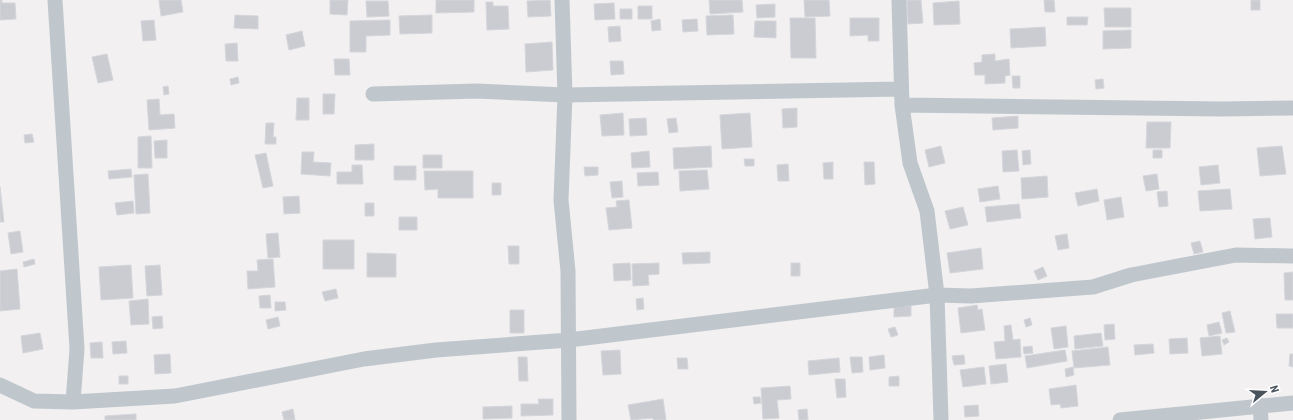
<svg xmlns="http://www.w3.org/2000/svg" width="1293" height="420" font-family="'Roboto Condensed',sans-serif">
<rect width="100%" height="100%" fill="#f2f0f0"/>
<path fill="#caccd2" stroke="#d4d6db" d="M0,0H2V3H15L16,19L0,20Z
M159,0H181L183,12L161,16Z
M330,0H348L347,15L330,14Z
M436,0H474V12L436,13Z
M550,0L551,16L528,17L527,1Z
M709,0H742L743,12L710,14Z
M804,0H829L830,16L805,17Z
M907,0H921L923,23L908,24Z
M1044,0H1054L1055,12H1045Z
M1251,0H1260V10H1251Z
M366,1H388L389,16L367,17Z
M959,1L960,24L934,25L933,3Z
M486,2H493V6H508L509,29L487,30Z
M614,3L615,19L595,20L594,4Z
M775,4V17L757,18L756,5Z
M638,6H652V19H638Z
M1104,8H1131V27H1105Z
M620,9H632V19H620Z
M235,15L258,16V29L234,28Z
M432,15V33L400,34L399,16Z
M733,15L734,34L707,35L706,16Z
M1067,17H1088L1087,25H1067Z
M790,18H815L816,58H791Z
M850,18H879V41H868V35L850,36Z
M660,19L661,30L652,31L651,21Z
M697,19L698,31L683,32L682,20Z
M154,20L156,40L143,41L141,21Z
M390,20V35L366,36V52H350V21Z
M755,21H776V38L754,37Z
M620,26L621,41L609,42L608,27Z
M1045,27L1046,46L1011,48L1010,29Z
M1131,30V48L1103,49V31Z
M302,31L305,46L289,50L286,35Z
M552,42L553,70L526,72L525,44Z
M237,43L238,61H226L225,44Z
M107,54L113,80L98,83L92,57Z
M995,54V61L1009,59L1010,75L1005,76V83L985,84V75H975L974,63L982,62V55Z
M334,59H349L350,75H335Z
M610,61H623L624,74L611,75Z
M1012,76H1020V88H1013Z
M238,77L239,83L231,85L230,79Z
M1103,79L1104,88L1096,89L1095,80Z
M168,86L169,94L164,95L163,87Z
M323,94H335L334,114H323Z
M297,98H309V120H296Z
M159,99L160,115L174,114L175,128L149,130L147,100Z
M797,108V127L783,128L782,109Z
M623,113L624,135L602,136L600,115Z
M750,113L752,147L722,149L720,115Z
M1018,116V128L993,130L992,118Z
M646,118L647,135L630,136L629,119Z
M676,118L678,132L669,133L667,119Z
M1147,122H1171L1170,148H1146Z
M266,123H274L273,137H276V144H265Z
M32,134L34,142L25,143L24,135Z
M151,136L152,168H138V137Z
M167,140V158H155L154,141Z
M374,144V160H355V145Z
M711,146L712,167L674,169L673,148Z
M941,146L945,163L929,167L925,150Z
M1282,146L1286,174L1260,176L1257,148Z
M1017,150L1019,171L1003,172L1002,151Z
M1030,150L1031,164L1023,165L1022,151Z
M1153,150H1162V158H1153Z
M649,151L650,167L632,168L631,153Z
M302,152H314L313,162L331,163L330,176L301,174Z
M266,153L273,186L263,188L255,155Z
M423,155H442V168H423Z
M744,159H754V166H745Z
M833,162V179H824L823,163Z
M864,162H874L875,184L865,185Z
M788,164L789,181H778L777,165Z
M352,165H362L363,184H337V172H352Z
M1218,165L1220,183L1201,185L1199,167Z
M394,166H416V180H394Z
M584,167H598V175L585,176Z
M131,169L132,177L109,179L108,171Z
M707,170L709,189L680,191L679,171Z
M424,171H473V198H438V189L425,190Z
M658,172L659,185L638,186L637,173Z
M148,174L150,213L136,214L134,175Z
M1157,174L1159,189L1146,191L1143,176Z
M1047,176L1048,197L1022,199L1021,178Z
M622,181L623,197L612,198L610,182Z
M492,183H501V195H492Z
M998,186L1000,199L980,202L978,189Z
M0,187L4,222H0Z
M1097,189L1099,201L1078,206L1075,193Z
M1230,189L1232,209L1200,211L1198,191Z
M1167,191L1168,206L1159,207L1157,192Z
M299,196L300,213L284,214L283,197Z
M1121,197L1124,217L1107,220L1104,200Z
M629,200L632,228L609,230L606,208L617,207L616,201Z
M133,201L134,213L117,215L115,203Z
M365,203H374V216H365Z
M1019,204L1021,218L987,222L985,207Z
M963,207L968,225L950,229L945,211Z
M399,217H417V230H399Z
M1270,218L1272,237L1255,239L1253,219Z
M20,231L23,252L11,254L8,233Z
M278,233L280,257L268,258L266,234Z
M1067,234L1069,248L1058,250L1055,236Z
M323,240H354V269H323Z
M1200,241L1203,252L1194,254L1191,243Z
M508,246H519V264H509Z
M981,248L983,269L950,273L947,253Z
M710,252V263L683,264L682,253Z
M367,253L396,254V277H367Z
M34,259L35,264L24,267L23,262Z
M273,259L275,287L248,289L247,271H258L257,260Z
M630,263L631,280L614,281L613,264Z
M659,263V274L648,275L649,285L633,286L632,264Z
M791,263H800V276H791Z
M131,265L133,298L101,300L99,267Z
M160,265L162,295L147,296L145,266Z
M1043,267L1047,276L1038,280L1034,271Z
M17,269L20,309L0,311V271Z
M1293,272V300H1285L1284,273Z
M336,289L338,298L325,301L322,292Z
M270,295L271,308H260L259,296Z
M643,298L644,309L637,310L636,299Z
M148,299L149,324L131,325L129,301Z
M275,302H285L286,310L275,311Z
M977,305L978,310L982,309L985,330L961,333L958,308Z
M911,306V316L894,317V307Z
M510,310H524V333H510Z
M1230,311L1235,332L1226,333L1222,313Z
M1276,314H1293V328H1277Z
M162,316L163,328L153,329L152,317Z
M278,317L280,326L268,329L266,320Z
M1030,318L1032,325L1026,327L1024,320Z
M1219,322L1222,333L1209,336L1207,325Z
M1114,324L1115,339L1105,340L1104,325Z
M1011,325L1013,340L1020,339L1021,357L996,359L994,342L1005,341L1004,326Z
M1066,326L1068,347L1054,349L1051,328Z
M895,327L898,335L891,337L888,329Z
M40,333L43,349L23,353L21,336Z
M1101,333L1103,346L1075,349L1074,336Z
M1220,336L1222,354L1202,356L1200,338Z
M1187,338L1188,353L1170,354L1169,339Z
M1227,338L1229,342L1224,345L1222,340Z
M126,341L127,353L113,354L112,342Z
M102,342L103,358H91L90,343Z
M1153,344L1154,353L1135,355L1134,345Z
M1032,346L1033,353L1024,354L1023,347Z
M1108,347L1110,365L1074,368L1072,351Z
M620,350L621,374L603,375L601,351Z
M1065,350L1067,361L1027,368L1025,356Z
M170,354L171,373L155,374L154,355Z
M1290,354H1293V367L1289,366Z
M884,355L885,368L870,370L869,357Z
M964,355L965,364L954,365L952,356Z
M518,357H527L528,381H519Z
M850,357H862L863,372L852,373Z
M677,358H687L688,369H678Z
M839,358L840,372L809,375L808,361Z
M1006,364L1008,382L991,384L989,366Z
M984,367L986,384L963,387L960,370Z
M1073,367L1074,375L1066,377L1065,369Z
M119,376H128V384H119Z
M899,376V386H889V377Z
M835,379H845L846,397L837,398Z
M1076,385L1078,406L1061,408L1060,404L1051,405L1049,389Z
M790,386L791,399L777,400L779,418L763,419L761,388Z
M753,397H760L761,403L754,404Z
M538,399H553V415L521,416V404H539Z
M663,399L666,420H653V418L631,420L628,405Z
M978,405L979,416L965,417L964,406Z
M512,406V418L483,419V407Z
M293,409L295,420H284L282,412Z
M807,409L808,420H799L798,410Z
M136,414V420H105V416Z"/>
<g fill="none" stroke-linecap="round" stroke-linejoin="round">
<path stroke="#bfc7cd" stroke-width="15" d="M55,0L77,349L73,402
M562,0L565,95L561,200L568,271L569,420
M899,0L902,105L910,163L927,211L937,295L941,420
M373,94L477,91L565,95L901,89
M902,105L1222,109L1293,108
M0,385L34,401L73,402L175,396L364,359L436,350L569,340L937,295L971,296L1093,287L1131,275L1236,255L1293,256
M1260,405L1261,420
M1120,420L1293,403"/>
</g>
<g transform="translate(1265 392) rotate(72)" stroke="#ffffff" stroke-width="3" paint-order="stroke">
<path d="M0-3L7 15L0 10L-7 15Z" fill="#49535c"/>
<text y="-6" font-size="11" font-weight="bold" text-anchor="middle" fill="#49535c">N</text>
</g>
</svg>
